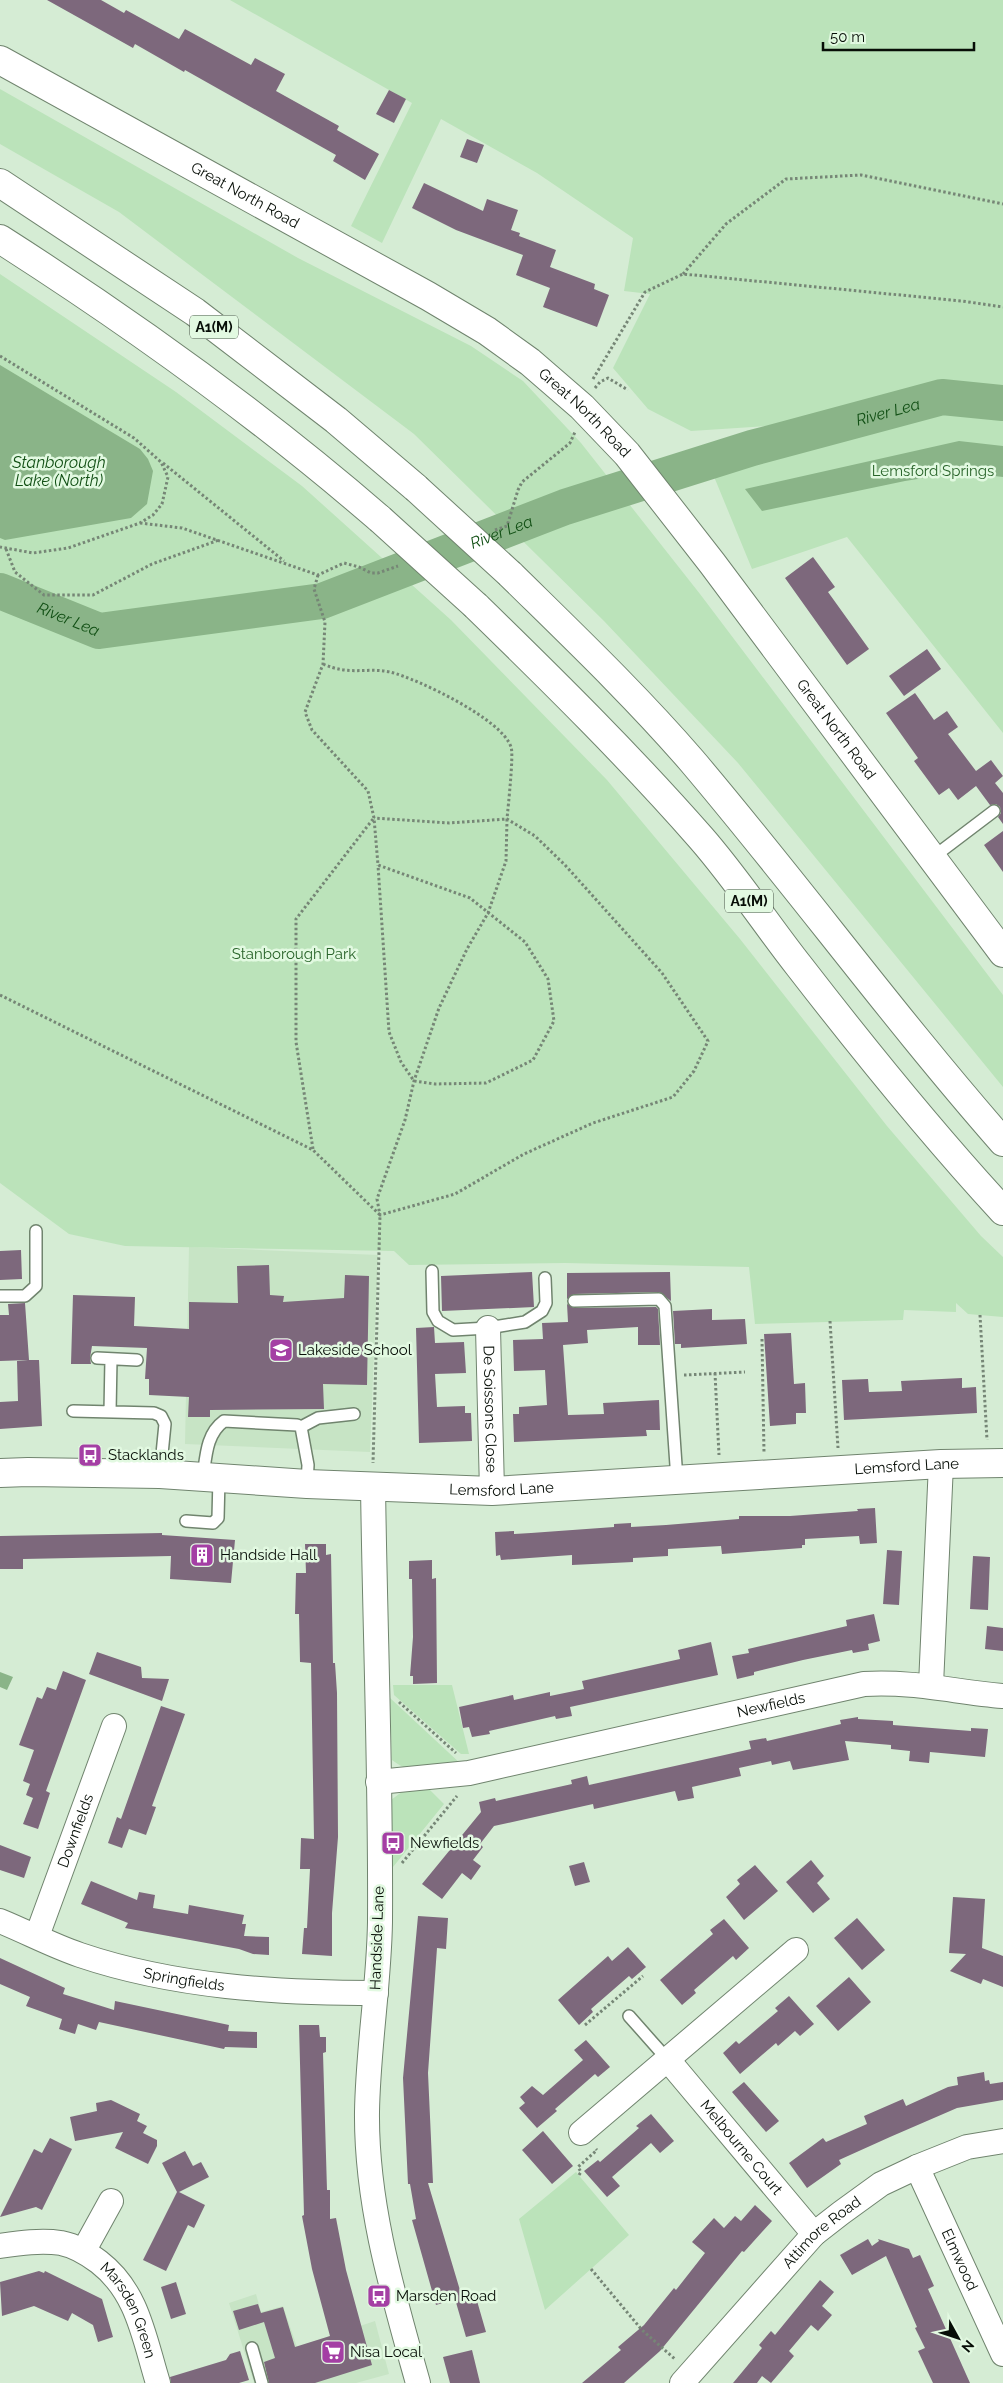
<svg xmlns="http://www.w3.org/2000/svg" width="1003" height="2383" font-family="Raleway,sans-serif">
<rect width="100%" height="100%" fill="#d5ecd4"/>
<path fill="#c7e4c5" d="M189,1247L378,1255L370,1452L185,1444Z
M256,2294L261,2312L283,2306L297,2347L375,2321L389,2374L356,2383H254L229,2303Z"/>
<path fill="#bbe3ba" d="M230,0H1003V393L962,386L893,394L781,425L691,431L648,409L613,368L650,294L624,291L633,238L537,173L441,119L382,243L351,226L412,103Z
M0,89L298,258L471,346L523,381L581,443L700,594L1003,995V1087L738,763L604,621L414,434L119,212L0,144Z
M0,274L176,392L302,486L451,620L607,780L740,939L887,1126L981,1236L1003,1257V1317L968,1314L956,1303V1312L904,1310L903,1320L755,1324L749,1267L565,1263L409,1265L394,1251L125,1246L69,1234L0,1183Z
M934,399L1003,405V733L847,537L752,569L708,462Z
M393,1685H452L469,1754H461L394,1695Z
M390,1698L462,1765C435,1769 415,1778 392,1760Z
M429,1789L444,1804L393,1867L391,1800L403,1791Z
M576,2172L629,2235L545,2310L519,2219Z"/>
<path fill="#8ab488" d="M0,365L140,449L148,459L153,471L147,504L131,518L5,540L0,538Z
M959,441L1003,446V477L961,472L905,481L762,511L745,489Z
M0,1672L13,1677L7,1690L0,1687Z"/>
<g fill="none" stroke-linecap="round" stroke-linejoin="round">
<path stroke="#8ab488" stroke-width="36" id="s1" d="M0,591L99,631L322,601L565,507L752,448L942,397L1003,403"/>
</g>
<path fill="#7d687c" d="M47,0H101L124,13L126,10L179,39L185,29L251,65L255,58L285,74L276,91L339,126L337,130L379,154L365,180L333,161L336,155L185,70L184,72L135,44L133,48Z
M389,90L406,99L394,123L376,114Z
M467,139L484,145L477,163L460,157Z
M424,183L483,211L487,199L518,210L511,230L520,233L519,236L556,250L550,267L595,284L594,289L609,295L597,327L543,307L550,288L516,275L523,255L456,230L412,208Z
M813,557L835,587L828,592L869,649L847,665L785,578Z
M927,649L941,669L904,696L889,676Z
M915,693L934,720L947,711L958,727L948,734L976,771L991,760L1003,776L995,783L1003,793V824L998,817L1001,813L1000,807L996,804L990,805L976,786L958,800L949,788L939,795L914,761L918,758L886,713Z
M1003,831V872L984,845Z
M21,1250L22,1279L0,1280V1251Z
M269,1265L270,1295L284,1296L283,1302L344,1298L345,1275L369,1276L367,1385L323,1384L324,1409L210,1410V1417H188L189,1397L149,1395V1379H145L147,1348L92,1346L90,1358L91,1364H71L73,1295L135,1297L134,1326L189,1329V1302L238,1303L237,1266Z
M532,1272L534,1307L442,1311L441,1276Z
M670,1272L671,1301L659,1292L574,1294L567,1299V1273Z
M25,1303L29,1360H39L42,1426L0,1429V1402L18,1401L17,1361L28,1360L0,1361V1315H9L8,1304Z
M567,1304L574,1308L656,1307L658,1309L660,1345H638V1327L587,1330L588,1343L563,1345L568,1415L604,1414L603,1403L659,1400L660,1430H646L647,1436L514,1442L513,1414H519V1407L547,1405L545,1370L514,1371L513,1340L543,1339L542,1323L568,1322Z
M712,1309V1320L745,1319L747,1344L681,1348V1344H675L673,1311Z
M434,1327L435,1343L464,1342L466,1373L435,1374L437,1407L465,1406V1413H471L472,1441L419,1443L416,1328Z
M791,1333L794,1384L805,1383L806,1413H796V1424L770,1426L764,1334Z
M962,1378V1388L976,1387L977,1413L844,1420L842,1380L868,1379L869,1392L902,1391L901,1381Z
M875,1508L877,1543L860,1544L859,1536L805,1539V1545H802V1548L722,1554L721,1546L668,1549V1556L633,1558V1562L572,1565V1555L501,1560L500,1555L496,1556L495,1532L514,1531V1534L531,1533L614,1527V1524L631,1523V1527L666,1525L739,1519V1516H790L858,1511L857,1509Z
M162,1533V1535L235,1540L231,1583L170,1579L171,1556L23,1559V1569H0V1536Z
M305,1544H326V1555L331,1554L333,1663H335L337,1693L338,1837L332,1913V1956L302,1954L304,1928H307L310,1869H300L301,1838L314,1839L311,1663L300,1662L299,1614H295L296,1573H306Z
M887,1550L902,1551L899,1605L883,1604Z
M973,1556L990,1557L988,1610L970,1609Z
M432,1560V1579L436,1578L437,1683L413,1684V1676H410L413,1637L412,1579H409V1561Z
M874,1614L880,1641L868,1644L869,1650L853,1653L852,1650L803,1660L754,1672V1675L737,1679L732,1656L749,1653L748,1649L847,1626L846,1620Z
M987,1626L1003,1628V1651L985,1649Z
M711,1642L718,1675L570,1707L572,1716L556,1719L555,1716L489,1731L490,1734L472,1737L469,1727L463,1728L459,1707L513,1695L514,1700L550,1692V1696L584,1689L582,1681L680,1659L678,1650Z
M97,1652L141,1667L142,1678L169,1679L162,1701L89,1674Z
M63,1671L86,1680L46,1791L50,1793L38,1829L23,1824L33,1798L26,1795L30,1784L23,1781L34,1750L19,1745L37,1697L42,1699L47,1687L56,1690Z
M161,1706L185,1714L152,1806L156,1807L146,1835L129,1829L122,1848L108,1843L117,1817L121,1819Z
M858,1717V1719L893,1721V1725L971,1731V1728L988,1729L985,1757L930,1752L929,1763L909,1761L910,1751L891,1749V1745L845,1741L849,1760L793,1770L790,1761L772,1765L771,1761L739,1768L741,1776L692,1787L694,1798L678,1801L675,1791L594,1809L593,1804L494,1826L480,1844L483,1847L473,1860L481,1866L471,1880L462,1873L442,1899L422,1884L481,1812L479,1802L495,1798L496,1801L572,1784L571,1780L587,1776L589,1785L720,1756L751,1749L749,1741L766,1738L767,1741L841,1724L840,1720Z
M0,1845L31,1857L24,1878L0,1870Z
M811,1860L824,1876L817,1883L830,1899L813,1913L786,1882Z
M584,1862L590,1882L575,1886L569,1866Z
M755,1865L778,1891L744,1920L726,1897L740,1884L737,1880Z
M91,1881L137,1900L139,1892L155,1895L153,1908L188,1914L189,1905L244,1915L242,1924H246L244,1936L269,1937V1955L253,1954L239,1949L125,1928L128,1923L81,1904Z
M953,1897L985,1899L982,1948L1003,1956V1987L983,1979L981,1984L950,1971L966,1954L949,1953Z
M418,1916L448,1918L446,1949L437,1948L428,2073L433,2183H428L462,2297L475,2294L486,2332L466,2337L455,2299L436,2305L412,2220L416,2219L410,2184H408L403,2078Z
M857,1918L885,1950L862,1970L834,1938Z
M724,1919L749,1948L736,1960L733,1956L694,1990L696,1993L682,2005L660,1980L713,1934L710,1930Z
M628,1947L646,1967L632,1979L629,1976L591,2009L593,2012L579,2025L558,2000L608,1956L612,1961Z
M0,1958L65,1988L63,1994L114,2010L115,2001L229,2025L228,2031L257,2032V2048L225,2047L224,2049L99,2022L96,2030L78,2024L75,2034L59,2029L62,2019L26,2006L30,1997L0,1984Z
M849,1977L871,2002L838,2031L816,2006Z
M789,1996L814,2024L800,2036L795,2031L778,2046L776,2043L740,2074L723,2053L736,2041L739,2044L778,2011L775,2008Z
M299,2025H319L320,2037H326V2052L323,2053L327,2190H330V2219L336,2218L346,2270L372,2365L315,2383H269L264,2362L275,2358L264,2322L239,2330L233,2311L258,2304L261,2313L283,2307L295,2347L330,2336L312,2269L302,2216L304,2215Z
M586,2040L610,2067L598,2077L595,2074L555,2109L557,2111L537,2128L519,2108L525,2103L520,2097L532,2086L543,2095L583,2060L574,2050Z
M984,2072L985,2081L989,2080L990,2084L1003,2082V2100L957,2108L890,2137L839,2160L841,2164L807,2188L789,2163L823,2138L826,2142L867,2124L864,2116L903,2099L906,2106L948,2087L958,2085L957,2077Z
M744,2082L779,2121L766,2132L732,2092Z
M111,2100L140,2114L137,2121L147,2126L143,2133L157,2140V2146L148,2164L115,2148L123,2132L75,2141L70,2117L97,2111L96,2103Z
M651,2114L674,2141L660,2153L651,2143L612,2177L620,2186L607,2197L584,2171L598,2160L600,2162L639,2128L636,2126Z
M543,2131L573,2166L552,2184L522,2150Z
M50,2138L72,2149L42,2210L36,2207L0,2217L34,2149L42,2153Z
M185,2151L193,2166L201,2162L209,2177L179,2192L205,2205L194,2228L188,2225L166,2271L143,2260L177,2192L162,2163Z
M755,2205L772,2221L744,2252L742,2251L660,2351L624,2383H582L621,2350L618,2347L644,2325L674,2288L676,2290L705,2253L692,2242L714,2218L724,2228L735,2216L741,2221Z
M868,2239L872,2246L879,2241L878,2239L909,2249L913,2258L920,2255L934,2286L928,2289L970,2383H933L918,2351L925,2348L915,2328L917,2327L886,2256L852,2275L840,2255Z
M39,2271L44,2273L45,2271L102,2299L113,2337L98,2342L93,2325L72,2313L68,2321L34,2306L2,2316L0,2282Z
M820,2280L834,2292L822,2306L832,2315L818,2331L811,2325L789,2351L794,2356L771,2383L762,2376L757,2383H733L762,2348L759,2345L771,2331L775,2335Z
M176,2282L186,2314L171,2319L161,2287Z
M472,2350L480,2383H450L443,2357Z
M240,2351L249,2380L239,2383H171L170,2377L226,2360L230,2354Z"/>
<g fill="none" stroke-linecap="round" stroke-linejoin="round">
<g stroke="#70846e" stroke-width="14">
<path id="lane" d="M932,858L994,811
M432,1271L433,1312L438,1321L453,1330L488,1328L525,1322L542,1311L546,1303L545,1278
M0,1296H25L36,1286V1231
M574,1301L659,1299L665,1306L677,1480
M97,1358L137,1360
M73,1411L154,1413L161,1416L165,1424L160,1474
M110,1412L111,1359
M301,1427L318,1418L354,1414
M203,1477C206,1457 206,1434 224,1421L297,1425L301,1427L308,1465L307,1484
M186,1521L213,1523L218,1518L219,1478
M629,2016L668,2060
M252,2348L262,2383"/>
</g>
<g stroke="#70846e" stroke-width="26">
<g id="street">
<path id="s2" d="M488,1328L492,1491"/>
<path d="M373,1486C375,1631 381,1777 380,1922C379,1985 368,2048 367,2112C366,2205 393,2294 418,2383"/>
<path d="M931,1685L941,1464"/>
<path id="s3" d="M378,1782L469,1773L864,1684C914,1681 955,1692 1003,1696"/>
<path id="s4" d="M0,1921C27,1932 53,1946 80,1955C175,1987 277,1993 376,1993"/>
<path id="s5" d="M37,1936L114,1726"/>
<path id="s6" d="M668,2060L814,2234"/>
<path d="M581,2133L796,1950"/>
<path id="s7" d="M917,2167L1003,2354"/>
<path id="s8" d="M0,2246C20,2243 41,2240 61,2243C76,2246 87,2253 99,2262C138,2292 144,2338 158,2383"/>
<path d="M84,2250L111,2201"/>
<path id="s9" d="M682,2383L814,2234L841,2213L881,2184L917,2167L967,2147L1003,2141"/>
</g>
</g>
<g stroke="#70846e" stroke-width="30">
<g id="secondary">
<path id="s10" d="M0,60L428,296L487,331L530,362L582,407L627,454L712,563L1003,953"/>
<path id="s11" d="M0,1473L28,1472L160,1474L307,1484L492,1491L941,1464L1003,1463"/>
</g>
</g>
<g stroke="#70846e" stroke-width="30">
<path id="highway" d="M0,183L195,312L336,420L416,488
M0,239C133,324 261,416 380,519
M510,574C572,635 635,695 692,761C798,886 895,1019 1003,1142
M476,606C553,681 630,757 701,838C736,878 766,924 799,966C864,1050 931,1133 1003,1211"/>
</g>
<path stroke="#768676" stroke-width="3" stroke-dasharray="2.5 2.5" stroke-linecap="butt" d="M683,274L726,224L786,179L861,175L1003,204
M0,356L134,438L161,462L168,477L162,504L153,515L140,523L68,548L33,553L0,547
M593,379L645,292L683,274L962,301L1003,307
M595,388L600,382L608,378L628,390
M163,463L284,561
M140,523L182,528L318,575L344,563L359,567L371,573H378L398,566
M495,530L507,526L518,490L522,482L570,443L575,432
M6,549L15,572L44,595H93L152,564L219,540
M318,575L314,589L325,622L323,664L305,712L312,730L368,791L374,818L378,865L470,898L525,942L548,979L554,1021L533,1060L486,1083L435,1084L414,1081L401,1062L389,1032L378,865
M323,664C350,676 365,667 390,672C418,679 502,719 511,747C514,754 508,807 507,819L535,836L565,865L662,973L708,1041L694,1071L673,1097L593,1123L524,1154L455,1194L380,1215L377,1199L405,1120L414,1081L439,1008L467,949L488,913L506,861L507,819L449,823L374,818
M0,995L313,1150L380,1215L373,1463
M313,1149L296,1042V919L373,819
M980,1315L987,1440
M830,1321L838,1448
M762,1339L764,1453
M715,1373L719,1455
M684,1375L745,1372
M399,1702L456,1753
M402,1863L457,1796
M585,2025L643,1976
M579,2175L581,2172L578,2167L597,2150L596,2149
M591,2269L642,2330L676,2360"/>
<use href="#lane" stroke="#fff" stroke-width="11"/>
<use href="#street" stroke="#fff" stroke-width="24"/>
<use href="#secondary" stroke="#fff" stroke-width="28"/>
<use href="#highway" stroke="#fff" stroke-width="28"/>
<g stroke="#70846e" stroke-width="30" stroke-linecap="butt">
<path id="highway-bridge" d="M416,488L510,574
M380,519L476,606"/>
</g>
<use href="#highway-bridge" stroke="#fff" stroke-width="28"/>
</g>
<defs>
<g id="school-square" transform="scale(1.25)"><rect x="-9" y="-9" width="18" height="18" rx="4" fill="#a43fa4" stroke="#e2f9e1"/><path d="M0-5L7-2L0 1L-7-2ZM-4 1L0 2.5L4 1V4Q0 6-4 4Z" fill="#fff"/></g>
<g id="bus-square" transform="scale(1.25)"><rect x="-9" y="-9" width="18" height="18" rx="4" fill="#a43fa4" stroke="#e2f9e1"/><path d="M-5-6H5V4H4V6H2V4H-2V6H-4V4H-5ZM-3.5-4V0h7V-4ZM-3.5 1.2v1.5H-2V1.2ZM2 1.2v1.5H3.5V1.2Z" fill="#fff"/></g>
<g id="building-square" transform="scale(1.25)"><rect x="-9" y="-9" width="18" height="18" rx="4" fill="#a43fa4" stroke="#e2f9e1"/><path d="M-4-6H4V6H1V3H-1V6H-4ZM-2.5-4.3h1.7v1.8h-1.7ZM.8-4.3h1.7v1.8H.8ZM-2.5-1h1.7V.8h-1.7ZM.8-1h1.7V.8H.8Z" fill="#fff"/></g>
<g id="supermarket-square" transform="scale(1.25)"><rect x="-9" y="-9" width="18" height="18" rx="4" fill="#a43fa4" stroke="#e2f9e1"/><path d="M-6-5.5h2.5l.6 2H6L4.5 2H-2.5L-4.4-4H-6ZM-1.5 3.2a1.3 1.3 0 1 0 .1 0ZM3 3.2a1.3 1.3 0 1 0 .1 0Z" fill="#fff"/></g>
</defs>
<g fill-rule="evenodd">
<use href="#school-square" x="281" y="1350"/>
<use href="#bus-square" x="90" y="1455"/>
<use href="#building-square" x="202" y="1555"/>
<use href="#bus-square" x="393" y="1843"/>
<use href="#bus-square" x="379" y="2296"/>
<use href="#supermarket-square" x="333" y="2352"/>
</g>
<g text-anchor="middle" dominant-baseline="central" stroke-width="5" stroke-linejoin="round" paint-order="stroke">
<g fill="#e2f9e1" stroke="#495448" stroke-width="1">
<rect x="190" y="315.5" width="48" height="23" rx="4"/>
<rect x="725" y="889.5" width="48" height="23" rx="4"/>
</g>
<g font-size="14" font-weight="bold" fill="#070e07">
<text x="214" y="327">A1(M)</text>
<text x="749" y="901">A1(M)</text>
</g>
<g font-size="15" fill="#070e07" stroke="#e2f9e1">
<text stroke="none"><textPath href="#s10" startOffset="280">Great North Road</textPath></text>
<text stroke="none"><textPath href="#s10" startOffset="685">Great North Road</textPath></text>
<text stroke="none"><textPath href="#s10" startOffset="1090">Great North Road</textPath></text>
<text stroke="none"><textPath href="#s2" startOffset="81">De Soissons Close</textPath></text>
<text stroke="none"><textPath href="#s11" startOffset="908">Lemsford Lane</textPath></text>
<text stroke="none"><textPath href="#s11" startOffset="502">Lemsford Lane</textPath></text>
<text stroke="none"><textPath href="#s3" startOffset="401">Newfields</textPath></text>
<text stroke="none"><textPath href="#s5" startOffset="112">Downfields</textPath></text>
<text transform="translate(377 1938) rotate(-88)">Handside Lane</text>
<text stroke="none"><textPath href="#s4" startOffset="194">Springfields</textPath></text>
<text stroke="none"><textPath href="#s6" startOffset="114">Melbourne Court</textPath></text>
<text stroke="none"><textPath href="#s9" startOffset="206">Attimore Road</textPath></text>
<text stroke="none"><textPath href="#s7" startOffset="102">Elmwood</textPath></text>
<text stroke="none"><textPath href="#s8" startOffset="162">Marsden Green</textPath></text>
</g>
<g font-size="15" fill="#2a652b" stroke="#e2f9e1">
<text x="933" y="471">Lemsford Springs</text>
<text x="294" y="954">Stanborough Park</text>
</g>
<g font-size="15" fill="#070e07" stroke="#e2f9e1" text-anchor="start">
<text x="298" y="1350">Lakeside School</text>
<text x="108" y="1455">Stacklands</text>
<text x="220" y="1555">Handside Hall</text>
<text x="410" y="1843">Newfields</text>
<text x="396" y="2296">Marsden Road</text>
<text x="350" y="2352">Nisa Local</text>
</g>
<g font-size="16" font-style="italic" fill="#114f14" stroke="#e2f9e1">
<text stroke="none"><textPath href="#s1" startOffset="929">River Lea</textPath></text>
<text x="59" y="462">Stanborough<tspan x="59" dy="18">Lake (North)</tspan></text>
<text stroke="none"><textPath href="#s1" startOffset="524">River Lea</textPath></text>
<text stroke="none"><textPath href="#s1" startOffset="74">River Lea</textPath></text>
</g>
</g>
<g transform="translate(958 2338) rotate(130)" stroke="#e2f9e1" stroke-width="4" paint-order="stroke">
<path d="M0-4L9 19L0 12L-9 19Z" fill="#070e07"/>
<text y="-8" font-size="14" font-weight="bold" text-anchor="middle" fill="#070e07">N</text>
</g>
<path d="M823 42v8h151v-8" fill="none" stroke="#070e07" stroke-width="2.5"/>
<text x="830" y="42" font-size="15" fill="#070e07" stroke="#e2f9e1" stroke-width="4" paint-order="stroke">50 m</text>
</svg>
